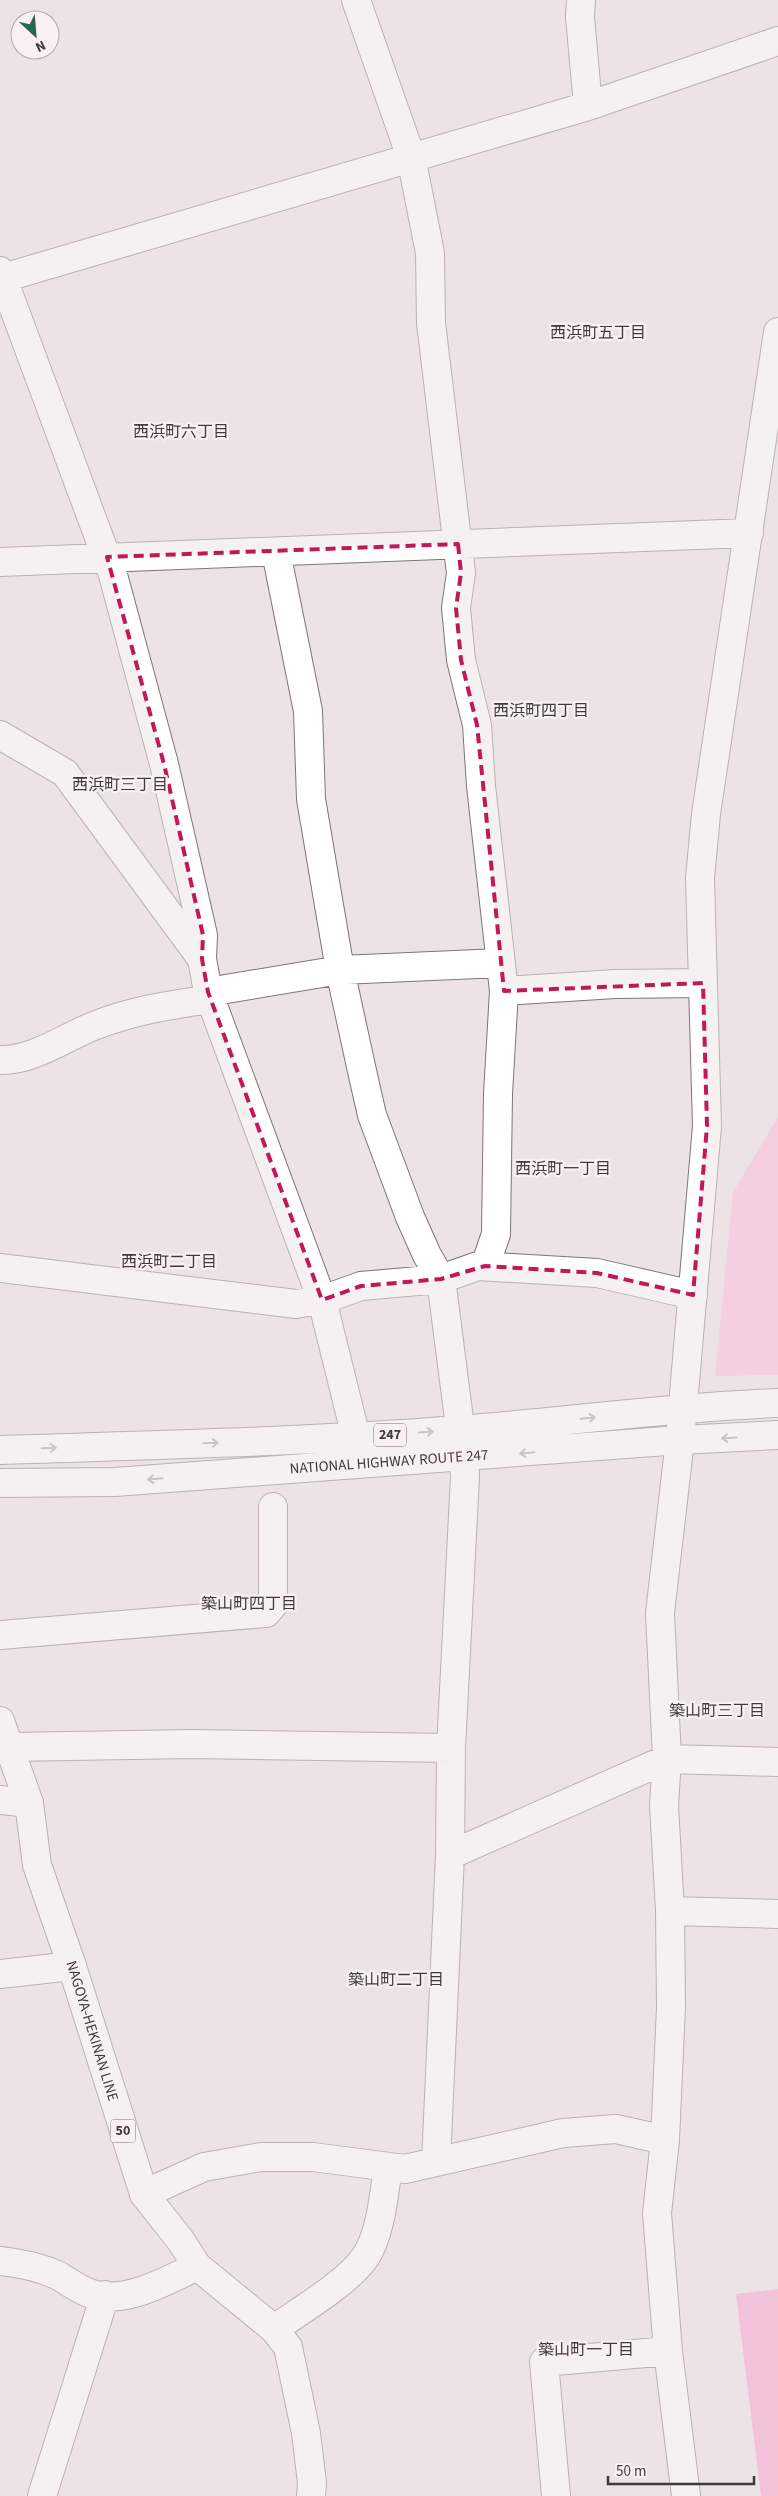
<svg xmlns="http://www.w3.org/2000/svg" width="778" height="2496" font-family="'Source Sans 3','Noto Sans JP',sans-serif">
<rect width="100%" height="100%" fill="#ede3e7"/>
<path fill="#feb3d8" d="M778,1117V1375L715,1376L733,1192Z"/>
<path fill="#f898c9" d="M778,2289V2496H761L736,2294Z"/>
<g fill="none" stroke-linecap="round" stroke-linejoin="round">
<g stroke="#7d7578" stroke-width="30">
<path id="minor" d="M356,0L411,157L430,253L431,323L461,573L456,608L461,660L477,725L481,786L504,991L498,1094L496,1234L485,1266
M581,0L580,17L588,106
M0,271L113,575L164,764L203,935L202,959L208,992L322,1300L356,1437
M3,278L588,106L778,41
M276,552L308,711L311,799L340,970L362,1071L372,1115L410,1217L427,1255L441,1279L464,1458L465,1477L451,1748L450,1855L436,2162
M0,562L749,533
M0,735L65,773L202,959
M504,991L615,984L703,983
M208,992L340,970L501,963
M0,1060C33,1061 65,1037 96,1025C135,1010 170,1005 211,999
M0,1268L296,1304L322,1300L361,1286L441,1279L478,1266L597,1273L693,1295
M0,1635L266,1613L273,1605V1507
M9,1747L192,1744L451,1748
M0,1800L29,1803
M450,1855L667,1759L778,1762
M670,1911L778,1914
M0,1974L72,1966
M144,2194L204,2167L261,2157H313L405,2169L563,2133L616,2129L665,2140
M0,2261C20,2263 40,2267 59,2276C69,2282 78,2289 89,2293C122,2306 167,2281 197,2266
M274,2329C301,2310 349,2282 366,2256C381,2233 384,2193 388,2167
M42,2496L105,2295
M556,2496L544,2362L668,2351
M686,2496L668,2351L657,2213L665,2140L671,2007L670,1911L664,1805L667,1759L660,1613L680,1440L707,1126L700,878L706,814L778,332"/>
</g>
<g stroke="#7d7578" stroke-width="30">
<path id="major" d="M0,1721L29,1803L37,1865L72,1966L144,2194L181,2241L197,2266L274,2329L288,2347L306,2433L312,2483L311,2496"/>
</g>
<g stroke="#7d7578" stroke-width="30">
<path id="highway" d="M0,1450C153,1445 305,1442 458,1430C565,1422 671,1407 778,1403
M0,1483L115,1482L680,1440L778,1435"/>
</g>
<use href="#minor" stroke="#fff" stroke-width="28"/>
<use href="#major" stroke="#fff" stroke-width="28"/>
<use href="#highway" stroke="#fff" stroke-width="28"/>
</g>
<defs><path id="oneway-shaft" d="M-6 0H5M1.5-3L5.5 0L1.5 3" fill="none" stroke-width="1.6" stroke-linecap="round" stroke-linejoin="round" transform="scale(1.25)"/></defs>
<g stroke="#9f9d9e">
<use href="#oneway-shaft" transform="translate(588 1418) rotate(-5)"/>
<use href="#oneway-shaft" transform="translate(426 1432) rotate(-4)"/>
<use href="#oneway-shaft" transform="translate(729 1438) rotate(177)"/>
<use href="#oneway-shaft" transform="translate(211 1443) rotate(-2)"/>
<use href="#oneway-shaft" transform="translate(49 1448) rotate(-2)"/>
<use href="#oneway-shaft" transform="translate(527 1453) rotate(175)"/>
<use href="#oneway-shaft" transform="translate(155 1479) rotate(175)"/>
</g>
<path d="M0 0H778V2496H0ZM458,544L461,573L456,608L461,660L477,725L504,991L703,983L707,1126L693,1295L597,1273L485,1266L441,1279L361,1286L322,1300L208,992L202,959L203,935L164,764L107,557Z" fill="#ede3e7" fill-opacity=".55" fill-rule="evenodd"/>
<path fill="none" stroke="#c2185b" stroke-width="4" stroke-dasharray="10 6" stroke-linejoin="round" d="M458,544L461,573L456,608L461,660L477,725L504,991L703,983L707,1126L693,1295L597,1273L485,1266L441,1279L361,1286L322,1300L208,992L202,959L203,935L164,764L107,557Z"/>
<g text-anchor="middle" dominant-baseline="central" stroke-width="4.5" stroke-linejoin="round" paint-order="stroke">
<g fill="#faf0f4" stroke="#777174" stroke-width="1">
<rect x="374" y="1423.5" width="32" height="23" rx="4"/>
<rect x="110.5" y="2119.5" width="25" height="23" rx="4"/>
</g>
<g font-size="14" font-weight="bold" fill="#3f3b3d">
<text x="390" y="1435">247</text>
<text x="123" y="2131">50</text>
</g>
<g font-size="15" fill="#3f3b3d" stroke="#faf0f4">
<text transform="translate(389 1462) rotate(-4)">NATIONAL HIGHWAY ROUTE 247</text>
<text transform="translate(92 2031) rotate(73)">NAGOYA-HEKINAN LINE</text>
</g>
<g font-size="16" fill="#3f3b3d" stroke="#faf0f4">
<text x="598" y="333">西浜町五丁目</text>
<text x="181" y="432">西浜町六丁目</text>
<text x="541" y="711">西浜町四丁目</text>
<text x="120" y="785">西浜町三丁目</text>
<text x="563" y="1169">西浜町一丁目</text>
<text x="169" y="1262">西浜町二丁目</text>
<text x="249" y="1604">築山町四丁目</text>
<text x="717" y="1711">築山町三丁目</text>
<text x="396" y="1980">築山町二丁目</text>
<text x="586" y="2350">築山町一丁目</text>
</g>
</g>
<g transform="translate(35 35) rotate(154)"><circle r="24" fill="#faf0f4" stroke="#afa8ab"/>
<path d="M0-4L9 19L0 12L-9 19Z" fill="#286551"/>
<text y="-8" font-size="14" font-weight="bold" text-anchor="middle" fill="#3f3b3d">N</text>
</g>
<path d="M608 2476v8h146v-8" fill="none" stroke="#3f3b3d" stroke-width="2.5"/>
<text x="616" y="2476" font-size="15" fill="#3f3b3d" stroke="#faf0f4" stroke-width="4" paint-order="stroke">50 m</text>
</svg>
